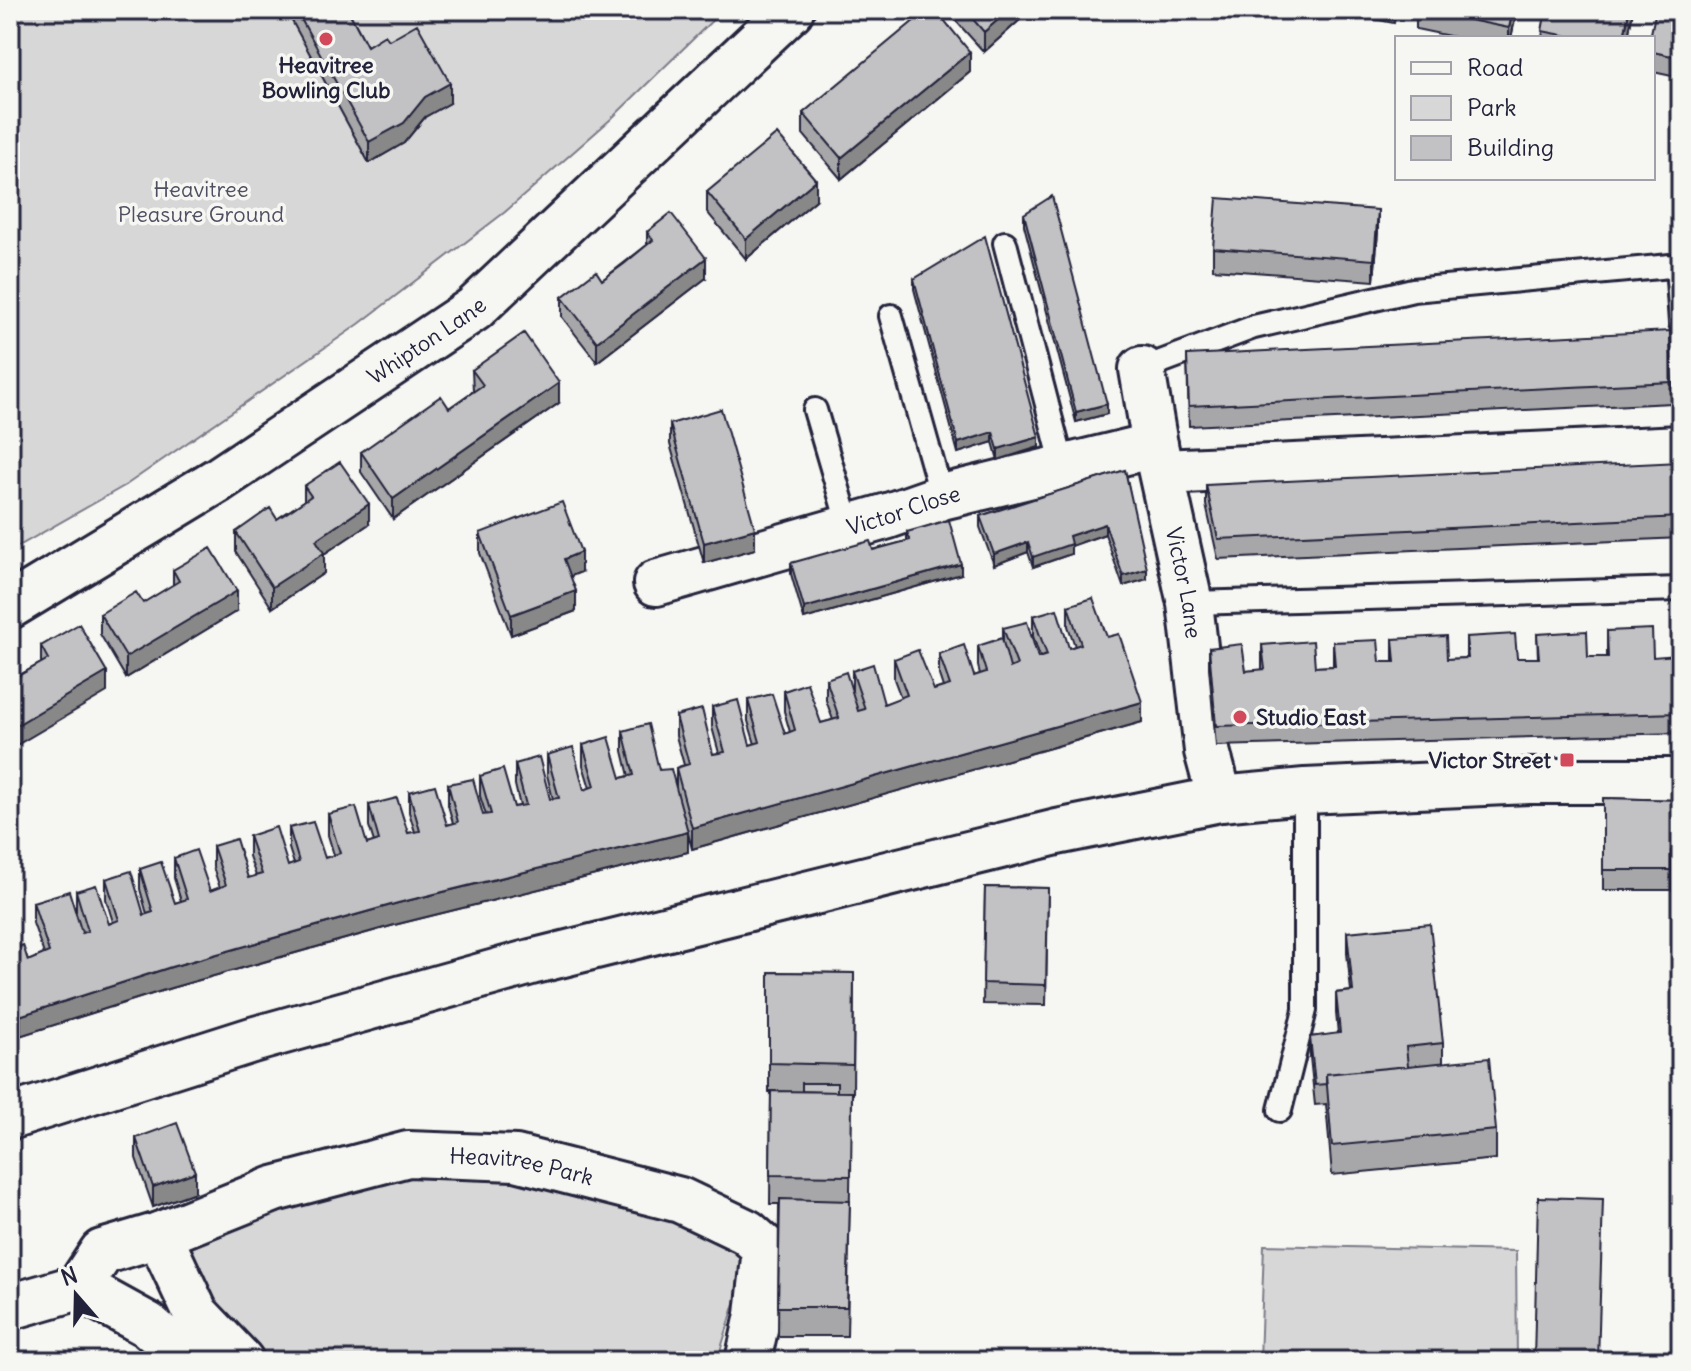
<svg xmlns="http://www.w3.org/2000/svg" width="1691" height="1371" font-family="Delius,sans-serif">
<rect width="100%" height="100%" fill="#f6f6f2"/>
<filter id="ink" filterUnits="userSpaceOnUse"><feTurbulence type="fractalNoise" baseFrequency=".0125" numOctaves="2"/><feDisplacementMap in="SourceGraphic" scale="16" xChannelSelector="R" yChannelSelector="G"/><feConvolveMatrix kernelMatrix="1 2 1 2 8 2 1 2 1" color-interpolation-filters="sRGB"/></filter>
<g filter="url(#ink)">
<path fill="#d7d7d7" stroke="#7c7c89" stroke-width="2" d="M10,10H723L611,119L505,212L359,324L126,485L10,551Z
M420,1176L546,1184L662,1204L750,1255L717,1361H260L227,1326L190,1259L183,1239L271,1203Z
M1264,1245L1516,1251L1517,1361H1260Z"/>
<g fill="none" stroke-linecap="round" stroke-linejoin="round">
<g stroke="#22223b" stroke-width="28">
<path id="service" d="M1005,243L1063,466
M1677,265L1681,323
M891,316L942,497
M1142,369L1254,327L1413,290L1681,265
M815,410L849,526
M1190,603L1681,589
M1280,1110L1305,1010V791"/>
</g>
<g stroke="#22223b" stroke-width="50">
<g id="minor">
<path id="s1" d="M1142,369L1155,445L1190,603L1207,751L1220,799"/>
<path d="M1162,472L1681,448"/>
<path id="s2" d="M656,583L888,516L942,497L1155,445"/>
<path id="s3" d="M10,606L218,480L474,309L791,10"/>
<path d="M159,1235L196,1314L241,1361"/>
<path d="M79,1287L148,1325L190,1361"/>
<path id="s4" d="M10,1307L79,1287L102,1252L159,1235L274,1189L408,1154L516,1158L680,1200L747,1232L765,1248L758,1315L748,1361"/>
</g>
</g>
<g stroke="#22223b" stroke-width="50">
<path id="secondary" d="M10,1117L252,1040L531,962L1057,832L1220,799L1305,791L1529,781H1681"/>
</g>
<use href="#service" stroke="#f6f6f2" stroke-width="22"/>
<use href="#minor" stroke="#f6f6f2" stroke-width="44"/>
<use href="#secondary" stroke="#f6f6f2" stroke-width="44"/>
</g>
<path fill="#a7a7a9" stroke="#22223b" stroke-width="2" d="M286,10H348L367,46L450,103L425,117L404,143L369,163Z
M946,10H1031L984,52Z
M1329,10H1396L1394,23Z
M1416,10H1517L1511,38H1459L1416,29Z
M1546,10H1633L1628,38H1542Z
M1681,10V78L1653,72V38Z
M970,72L841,179L803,134V113Z
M707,192L816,200L746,259L707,212Z
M1024,214L1107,414L1076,422L1024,225Z
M1378,231L1374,281L1213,269V248Z
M647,232L706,278L597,362L562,317V297L602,280L647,245Z
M914,279L1039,447L998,460L993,442L958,453L914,289Z
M1187,355L1672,382V403L1189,426Z
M472,370L559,403L393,519L361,472V452L449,408L473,391Z
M670,424L755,549L704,563L670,444Z
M1125,470L1147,579L1123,586L1105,534L1071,546V554L1033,567L1028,552L994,565L980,527V516Z
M1681,484V538L1218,559L1206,505V485Z
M304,486L369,524L324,554V573L272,608L236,552V532L277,519L304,501Z
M907,532L961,574L804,619L791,574V563L873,550L907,541Z
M480,533L581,572L570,576L576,611L511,635L480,553Z
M173,570L237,611L126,678L100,634V614L143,603L173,585Z
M1068,606L1107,637L1142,722L692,849L688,833V852L398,924L171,988L10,1039V950L28,961L44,954L33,923V902L76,911V891L109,924L113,922L106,899V879L144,915L147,914L140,889V869L175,903L181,901L174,878V858L210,891L220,888L213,867V846L248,878L256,876L249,856V836L288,866L294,864L289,848V828L325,858L334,855L328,835V814L367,844L374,842L369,826V805L408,833L415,832L409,812V792L447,825L453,823L448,805V784L483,815H486L480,796V776L514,807L520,806L515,785V764L550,799H553L547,775V755L584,790L590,788L583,765V745L621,778L629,776L623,751V731L676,787V768L684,765L676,736V716L713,754L719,753L712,727V707L750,745L755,744L748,721V700L785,734L790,732L784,711V691L821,723L833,720L826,700V679L852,691V671L884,704L901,698L894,679V659L934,690L943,687L939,675V654L974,676L980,674L978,666V646L1003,645V628L1038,658L1040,657L1033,636V616L1069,648L1075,646L1068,626Z
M1607,631L1653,657L1680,713V733L1216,746L1209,668V648L1246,671L1262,670V645L1315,667L1333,666V642L1380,662H1393V639L1447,659L1466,658V637L1517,658H1538L1537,634L1588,657H1607Z
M41,646L107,692L11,680L41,663Z
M1603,798L1681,800V871H1671V890H1603Z
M985,887L1048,888L1046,1005L983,1004Z
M1347,932L1443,1043V1063L1496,1130V1159L1332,1175L1326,1104L1315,1105L1310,1057V1037L1338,1034L1336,1013V993L1351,991L1347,953Z
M769,972L854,973L853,1094H852L847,1336H778L779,1204H770L771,1092H769Z
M1681,1091V1147L1675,1135V1115Z
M136,1138L195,1192L153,1207L136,1158Z"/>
<path fill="#888889" stroke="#22223b" stroke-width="2" d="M1009,10H1031L984,52V32Z
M1513,10H1517L1511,38H1509V28Z
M1629,10H1633L1628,38H1624Z
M970,52V72L841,179V158Z
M450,83V103L425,117L404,143L369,163V142L425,97Z
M816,180V200L746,259V239Z
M1378,210V231L1374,281V260Z
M706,258V278L597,362V342Z
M559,383V403L393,519V499Z
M1107,404V414L1076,422V412Z
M993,432V442L958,453V443Z
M1039,437V447L998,460V449Z
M369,504V524L324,554V573L272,608V587L316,540Z
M1105,524V534L1071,546V554L1033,567V557L1069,536Z
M755,529V549L704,563V543Z
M1028,542V552L994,565V554Z
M581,552V572L564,579V559Z
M961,564V574L804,619V608Z
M1147,569V579L1123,586V576Z
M237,591V611L126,678V657Z
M576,591V611L511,635V615Z
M107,672V692L10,749V729Z
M1142,702V722L692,849V828Z
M688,832V852L398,924L171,988L10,1039V1019L171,967L398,903Z
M195,1172V1192L153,1207V1187Z"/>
<path fill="#c2c2c4" stroke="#22223b" stroke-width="2" d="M296,10H348L367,46L385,35L389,40L417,24L450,83L425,97L404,123L369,142Z
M927,10H936L970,52L841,158L803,113Z
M965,10H1009L984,32Z
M1421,10H1513L1509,28Z
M1546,10H1629L1624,38H1578L1542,31Z
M1656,10H1681V58L1653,52V38H1650Z
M777,134L816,180L746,239L707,192Z
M1052,196L1107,404L1076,412L1024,214Z
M1217,198L1378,210L1374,260L1213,248Z
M671,213L706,258L597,342L562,297L596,271L602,280L624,264L653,240L647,232Z
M985,236L1039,437L998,449L993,432L958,443L914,279Z
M1670,331L1672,382L1189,406L1187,355Z
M524,333L559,383L393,499L361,452L441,396L449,408L483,385L472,370Z
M721,409L755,529L704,543L670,424Z
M340,462L369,504L316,540L324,553L272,587L236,532L270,508L277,519L294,508L311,496L304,486Z
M1680,462L1681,517L1218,539L1206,485Z
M1125,470L1147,569L1123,576L1105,524L1069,536L1071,544L1033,557L1028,542L994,554L980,516Z
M562,502L581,552L564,559L576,591L511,615L480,533Z
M949,520L961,564L804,608L791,563L870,541L873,550L910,540L907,532Z
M211,548L237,591L126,657L100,614L136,592L143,603L179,581L173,570Z
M1093,598L1107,637L1119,634L1142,702L692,828L676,768L689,764L676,716L702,709L713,754L725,752L712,707L738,700L750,745L760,742L748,700L772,694L785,734L795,730L784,691L807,683L821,723L839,718L826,679L846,672L858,711L865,709L852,671L873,664L884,704L907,695L894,659L918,650L934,690L950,685L939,654L964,645L974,676L986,672L978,646L1002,638L1010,668L1017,665L1003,628L1027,622L1038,658L1047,655L1033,616L1057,609L1069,648L1081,644L1068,606Z
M79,624L107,672L10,729V679L11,680L48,659L41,646Z
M1652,629L1653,657L1677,655L1680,713L1216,726L1209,648L1242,644L1246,671L1265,669L1262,645L1313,641L1315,667L1335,666L1333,642L1378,640L1380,662H1395L1393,639L1446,636L1447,659L1468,658L1466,637L1515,634L1517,658H1539L1537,634L1587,631L1588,657H1608L1607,631Z
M648,724L659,770L671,769L688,832L398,903L171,967L10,1019V950L23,945L28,961L49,952L33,902L69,891L82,933L88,931L76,891L96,885L109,924L119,920L106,879L131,871L144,915L153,912L140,869L161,862L175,903L187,899L174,858L196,850L210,891L226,885L213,846L236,839L248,878L262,874L249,836L276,827L288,866L299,862L289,828L313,822L325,858L340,853L328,814L356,807L367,844L379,840L369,805L397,798L408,833L420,831L409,792L435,785L447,825L458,822L448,784L473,779L483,815L491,814L480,776L503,769L514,807L526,805L515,764L539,757L550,799L559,798L547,755L573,747L584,790L595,786L583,745L609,737L621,778L634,775L623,731Z
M1603,798L1681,800V851H1671V870H1603Z
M985,887L1048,888L1046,985L983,983Z
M1430,924L1443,1043L1406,1047L1408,1066L1326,1074V1084L1315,1085L1310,1037L1340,1033L1336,993L1353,991L1347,932Z
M769,972L854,973L853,1065L769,1063Z
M1489,1058L1496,1130L1332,1146L1326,1074Z
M802,1083H837V1092L802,1091Z
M1678,1090L1681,1091V1127L1675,1115Z
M771,1091L852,1092L851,1176L770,1175Z
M177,1123L195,1172L153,1187L136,1138Z
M1538,1197L1603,1199L1598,1361H1534Z
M780,1199L850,1201L847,1307H778Z"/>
</g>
<g fill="#d1495b" stroke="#f6f6f2" stroke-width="3">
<circle cx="326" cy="39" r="8"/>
<circle cx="1240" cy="717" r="8"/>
<rect x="1559" y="752" width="16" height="16" rx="4"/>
</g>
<g text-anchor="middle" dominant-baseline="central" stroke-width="7" stroke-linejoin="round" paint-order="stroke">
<g font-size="22" font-weight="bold" fill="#22223b" stroke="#f6f6f2">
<text x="326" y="65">Heavitree<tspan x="326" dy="25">Bowling Club</tspan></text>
<text x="1256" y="717" text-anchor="start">Studio East</text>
<text x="1551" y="760" text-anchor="end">Victor Street</text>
</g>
<g font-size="22" fill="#4f4f62" stroke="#f6f6f2">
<text x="201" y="189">Heavitree<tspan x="201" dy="25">Pleasure Ground</tspan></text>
</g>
<g font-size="22" fill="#22223b" stroke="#f6f6f2">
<text stroke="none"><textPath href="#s3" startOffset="494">Whipton Lane</textPath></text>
<text stroke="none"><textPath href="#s2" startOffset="258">Victor Close</textPath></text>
<text stroke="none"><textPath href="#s1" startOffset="218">Victor Lane</textPath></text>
<text stroke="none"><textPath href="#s4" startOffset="550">Heavitree Park</textPath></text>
</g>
</g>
<rect width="1691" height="1371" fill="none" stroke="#f6f6f2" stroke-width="40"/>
<rect x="20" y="20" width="1651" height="1331" fill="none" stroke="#22223b" stroke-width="3" filter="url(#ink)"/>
<rect x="1395" y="36" width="260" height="144" fill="#f6f6f2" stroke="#a1a1a9" stroke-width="2"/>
<rect x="1411" y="62" width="40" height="12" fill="#f6f6f2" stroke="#a1a1a9" stroke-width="2"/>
<text x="1467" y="76" font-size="24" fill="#22223b">Road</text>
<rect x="1411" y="96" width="40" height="24" fill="#d7d7d7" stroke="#a1a1a9" stroke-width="2"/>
<text x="1467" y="116" font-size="24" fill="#22223b">Park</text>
<rect x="1411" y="136" width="40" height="24" fill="#c2c2c4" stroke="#a1a1a9" stroke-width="2"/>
<text x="1467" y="156" font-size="24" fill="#22223b">Building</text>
<g transform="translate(76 1295) rotate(340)" stroke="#f6f6f2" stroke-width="6" paint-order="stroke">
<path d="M0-6L14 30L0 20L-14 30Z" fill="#22223b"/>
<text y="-12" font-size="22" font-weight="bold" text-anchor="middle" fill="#22223b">N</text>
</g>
</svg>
